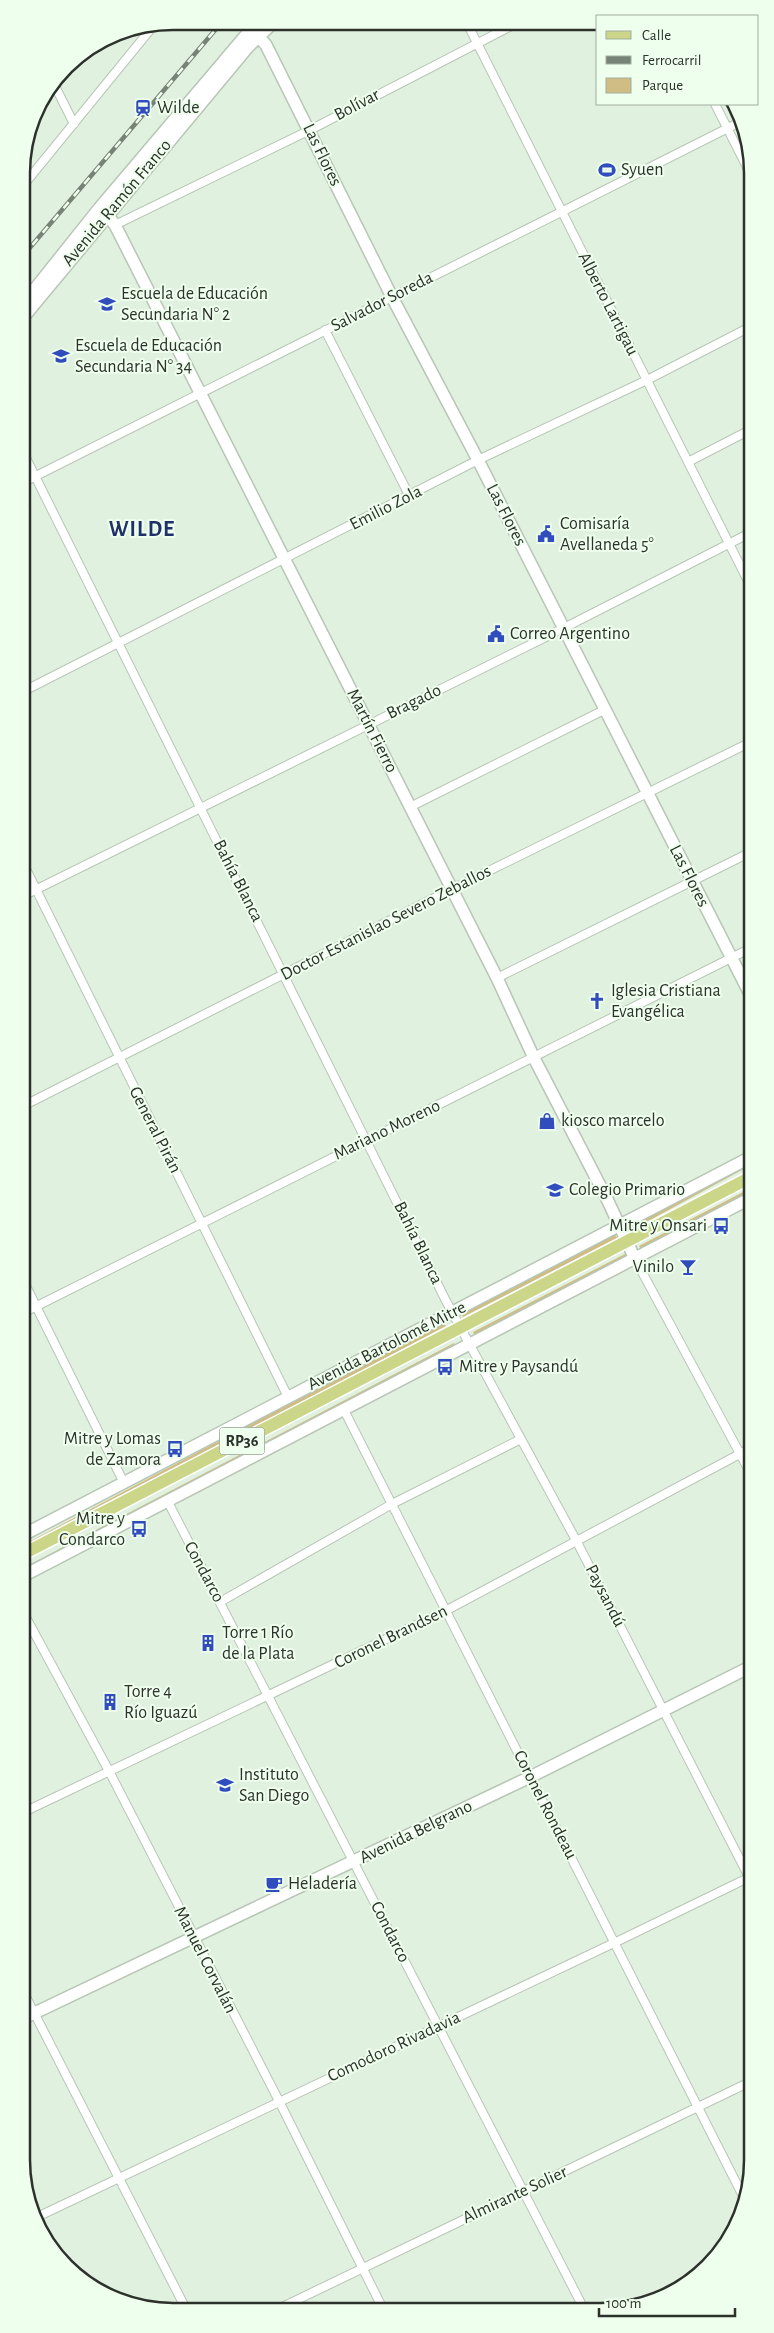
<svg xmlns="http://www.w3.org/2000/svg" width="774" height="2333" font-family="'Alegreya Sans',sans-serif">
<rect width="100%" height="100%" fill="#e1f1e0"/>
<path fill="#d0bd83" d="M751,1161V1165L630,1231L628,1227Z
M751,1188V1192L641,1249L639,1246Z
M615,1234L617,1238L463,1317L461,1313Z
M625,1254L627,1257L475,1336L473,1332Z
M443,1322L446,1326L23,1549V1545Z
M454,1343L455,1346L23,1573V1568Z"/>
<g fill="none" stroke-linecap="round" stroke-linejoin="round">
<g stroke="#b7c6b5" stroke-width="10">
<path id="street" d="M467,23L750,585
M54,84L74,124
M715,104L750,173
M22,187L154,25
M115,225L310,130L517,23
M325,330L410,497
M22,450L446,1301L577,1542L752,1883
M688,462L750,430
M22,483L742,121
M22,692L478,460L647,380L750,327
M410,807L604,710
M23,863L288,1397
M23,896L562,629L750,533
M497,978L751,852
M23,1106L452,889L751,742
M635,1259L752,1476
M23,1280L124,1483
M23,1313L751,948
M344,1410L745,2200
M168,1502L584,2309
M220,1602L392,1504L521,1439
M23,1612L109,1771L279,2101L383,2309
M746,1668L752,1679
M24,1812L447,1610L751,1448
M24,1993L186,2309
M35,2218L616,1942L752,1876
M278,2309L752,2081"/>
</g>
<g stroke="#b7c6b5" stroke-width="14">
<path id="secondary" d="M258,36L266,45L392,297L478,460L751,996
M101,206L115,225L497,978L534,1058L607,1199L635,1259
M22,305L101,206L257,22
M22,319L248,47L274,22
M23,1535L751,1157
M23,1576L751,1198
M24,2018L530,1777L752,1666"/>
</g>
<g stroke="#fff" stroke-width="15">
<path id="primary" d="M23,1554L751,1177"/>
</g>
<use href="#street" stroke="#fff" stroke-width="8"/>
<use href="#secondary" stroke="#fff" stroke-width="11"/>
<use href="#primary" stroke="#cbd688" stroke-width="12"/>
<g stroke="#788377" stroke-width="4.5">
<path id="rail" d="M22,257L222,22"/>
</g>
<use href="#rail" stroke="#efffed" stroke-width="2.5" stroke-dasharray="8" stroke-linecap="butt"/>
</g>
<defs>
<g id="station-bare" transform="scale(1.35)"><path d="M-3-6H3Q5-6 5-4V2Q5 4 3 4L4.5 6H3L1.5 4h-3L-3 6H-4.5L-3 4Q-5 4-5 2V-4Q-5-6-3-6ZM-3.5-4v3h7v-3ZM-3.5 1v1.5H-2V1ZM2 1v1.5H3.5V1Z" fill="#304cbd" stroke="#efffed" stroke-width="2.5" paint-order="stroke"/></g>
<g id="stadium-bare" transform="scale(1.35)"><path d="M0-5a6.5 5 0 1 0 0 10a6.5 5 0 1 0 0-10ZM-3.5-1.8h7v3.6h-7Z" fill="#304cbd" stroke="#efffed" stroke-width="2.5" paint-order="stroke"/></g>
<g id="school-bare" transform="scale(1.35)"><path d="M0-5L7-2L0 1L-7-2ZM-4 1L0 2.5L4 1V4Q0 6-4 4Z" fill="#304cbd" stroke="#efffed" stroke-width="2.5" paint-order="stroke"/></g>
<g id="civic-bare" transform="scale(1.35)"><path d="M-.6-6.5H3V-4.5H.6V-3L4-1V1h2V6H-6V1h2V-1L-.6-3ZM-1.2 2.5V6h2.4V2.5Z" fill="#304cbd" stroke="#efffed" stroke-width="2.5" paint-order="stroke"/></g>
<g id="church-bare" transform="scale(1.35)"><path d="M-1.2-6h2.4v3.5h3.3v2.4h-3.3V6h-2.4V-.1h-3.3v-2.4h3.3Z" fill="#304cbd" stroke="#efffed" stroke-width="2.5" paint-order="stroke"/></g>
<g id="shop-bare" transform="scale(1.35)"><path d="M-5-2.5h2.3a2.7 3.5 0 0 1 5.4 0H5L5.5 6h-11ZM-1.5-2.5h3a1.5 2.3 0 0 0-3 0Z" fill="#304cbd" stroke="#efffed" stroke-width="2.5" paint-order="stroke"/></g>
<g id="bus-bare" transform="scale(1.35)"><path d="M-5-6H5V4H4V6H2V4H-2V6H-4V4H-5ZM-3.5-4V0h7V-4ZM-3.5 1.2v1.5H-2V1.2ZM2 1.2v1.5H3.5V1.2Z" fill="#304cbd" stroke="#efffed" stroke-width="2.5" paint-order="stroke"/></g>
<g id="bar-bare" transform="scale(1.35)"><path d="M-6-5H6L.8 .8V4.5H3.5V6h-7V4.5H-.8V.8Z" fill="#304cbd" stroke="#efffed" stroke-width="2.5" paint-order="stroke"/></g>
<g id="building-bare" transform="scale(1.35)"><path d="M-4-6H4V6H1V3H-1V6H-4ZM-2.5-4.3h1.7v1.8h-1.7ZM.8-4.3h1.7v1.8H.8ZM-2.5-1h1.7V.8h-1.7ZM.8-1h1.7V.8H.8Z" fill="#304cbd" stroke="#efffed" stroke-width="2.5" paint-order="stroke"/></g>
<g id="cafe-bare" transform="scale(1.35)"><path d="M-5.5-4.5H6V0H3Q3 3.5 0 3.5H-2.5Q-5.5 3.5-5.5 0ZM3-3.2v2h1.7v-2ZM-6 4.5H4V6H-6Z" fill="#304cbd" stroke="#efffed" stroke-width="2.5" paint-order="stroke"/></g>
</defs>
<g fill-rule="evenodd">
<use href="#station-bare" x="143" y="108"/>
<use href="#stadium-bare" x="607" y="170"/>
<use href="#school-bare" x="107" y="304"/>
<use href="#school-bare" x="61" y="356"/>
<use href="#civic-bare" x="546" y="534"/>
<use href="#civic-bare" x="496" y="634"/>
<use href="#church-bare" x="597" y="1001"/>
<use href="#shop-bare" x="547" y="1121"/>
<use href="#school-bare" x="555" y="1190"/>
<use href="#bus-bare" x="721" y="1226"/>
<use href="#bar-bare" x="688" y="1267"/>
<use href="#bus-bare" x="445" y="1367"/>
<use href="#bus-bare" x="175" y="1449"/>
<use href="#bus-bare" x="139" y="1529"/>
<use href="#building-bare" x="208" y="1643"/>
<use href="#building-bare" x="110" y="1702"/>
<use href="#school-bare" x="225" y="1785"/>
<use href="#cafe-bare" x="274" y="1884"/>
</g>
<g text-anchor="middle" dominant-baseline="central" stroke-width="4" stroke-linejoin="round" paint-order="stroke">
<rect fill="#efffed" stroke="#667065" stroke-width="1" x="219.5" y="1427.5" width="45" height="27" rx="4"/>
<g font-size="16" font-weight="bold" fill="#2c322b">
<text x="242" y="1441">RP36</text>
</g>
<g font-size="18" fill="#2c322b" stroke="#efffed">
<text transform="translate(357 105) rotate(-28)">Bolívar</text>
<text transform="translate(322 155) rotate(64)">Las Flores</text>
<text transform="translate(117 203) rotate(-50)">Avenida Ramón Franco</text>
<text transform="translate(382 302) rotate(-27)">Salvador Soreda</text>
<text transform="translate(608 304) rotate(63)">Alberto Lartigau</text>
<text transform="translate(386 508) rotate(-27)">Emilio Zola</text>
<text transform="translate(506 515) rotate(63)">Las Flores</text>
<text transform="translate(414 702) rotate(-26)">Bragado</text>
<text transform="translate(372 731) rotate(63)">Martín Fierro</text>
<text transform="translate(689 876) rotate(63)">Las Flores</text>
<text transform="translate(238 881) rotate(63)">Bahía Blanca</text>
<text transform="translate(386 923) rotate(-27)">Doctor Estanislao Severo Zeballos</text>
<text transform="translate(155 1130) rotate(63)">General Pirán</text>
<text transform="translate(387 1130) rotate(-26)">Mariano Moreno</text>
<text transform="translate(418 1243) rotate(64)">Bahía Blanca</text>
<text transform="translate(387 1346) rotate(-27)">Avenida Bartolomé Mitre</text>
<text transform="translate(204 1572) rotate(62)">Condarco</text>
<text transform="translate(605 1596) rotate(63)">Paysandú</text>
<text transform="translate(391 1637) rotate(-26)">Coronel Brandsen</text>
<text transform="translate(545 1805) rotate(63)">Coronel Rondeau</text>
<text transform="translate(416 1832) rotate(-26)">Avenida Belgrano</text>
<text transform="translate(390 1932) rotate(63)">Condarco</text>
<text transform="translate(205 1960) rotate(63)">Manuel Corvalán</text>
<text transform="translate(394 2047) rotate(-25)">Comodoro Rivadavia</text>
<text transform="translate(515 2195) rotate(-25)">Almirante Solier</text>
</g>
<g font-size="18" fill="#2c322b" stroke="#efffed" text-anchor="start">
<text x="157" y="108">Wilde</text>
<text x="621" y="170">Syuen</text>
<text x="121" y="294">Escuela de Educación<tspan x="121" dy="21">Secundaria N° 2</tspan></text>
<text x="75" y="346">Escuela de Educación<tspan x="75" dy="21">Secundaria N° 34</tspan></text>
<text x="560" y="524">Comisaría<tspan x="560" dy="21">Avellaneda 5°</tspan></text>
<text x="510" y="634">Correo Argentino</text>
<text x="611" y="991">Iglesia Cristiana<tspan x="611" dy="21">Evangélica</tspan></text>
<text x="561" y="1121">kiosco marcelo</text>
<text x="569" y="1190">Colegio Primario</text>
<text x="707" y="1226" text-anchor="end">Mitre y Onsari</text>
<text x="674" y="1267" text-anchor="end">Vinilo</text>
<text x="459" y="1367">Mitre y Paysandú</text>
<text x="161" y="1439" text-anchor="end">Mitre y Lomas<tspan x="161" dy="21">de Zamora</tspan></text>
<text x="125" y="1519" text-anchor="end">Mitre y<tspan x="125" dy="21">Condarco</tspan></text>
<text x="222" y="1633">Torre 1 Río<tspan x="222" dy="21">de la Plata</tspan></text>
<text x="124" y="1692">Torre 4<tspan x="124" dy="21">Río Iguazú</tspan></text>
<text x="239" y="1775">Instituto<tspan x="239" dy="21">San Diego</tspan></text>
<text x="288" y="1884">Heladería</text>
</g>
<g font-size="22" font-weight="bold" letter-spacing="1" fill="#203169" stroke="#efffed">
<text x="142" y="529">WILDE</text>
</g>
</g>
<path d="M0 0H774V2333H0ZM173 30H601A143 143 0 0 1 744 173V2160A143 143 0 0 1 601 2303H173A143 143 0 0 1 30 2160V173A143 143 0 0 1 173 30Z" fill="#efffed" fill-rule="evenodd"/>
<path fill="none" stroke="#2c322b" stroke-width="2.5" d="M173 30H601A143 143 0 0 1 744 173V2160A143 143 0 0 1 601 2303H173A143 143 0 0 1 30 2160V173A143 143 0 0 1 173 30Z"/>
<rect x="596" y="15" width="162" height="90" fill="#efffed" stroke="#a1ad9f"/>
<rect x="606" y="31" width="25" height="8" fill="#cbd688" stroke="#a1ad9f"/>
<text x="642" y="40" font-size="15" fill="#2c322b">Calle</text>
<rect x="606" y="56" width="25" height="8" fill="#788377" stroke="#a1ad9f"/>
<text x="642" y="65" font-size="15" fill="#2c322b">Ferrocarril</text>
<rect x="606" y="78" width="25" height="15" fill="#d0bd83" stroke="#a1ad9f"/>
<text x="642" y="90" font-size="15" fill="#2c322b">Parque</text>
<path d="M599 2308v8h136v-8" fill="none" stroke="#2c322b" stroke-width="2.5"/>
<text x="606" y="2308" font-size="15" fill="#2c322b" stroke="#efffed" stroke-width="4" paint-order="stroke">100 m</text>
</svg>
